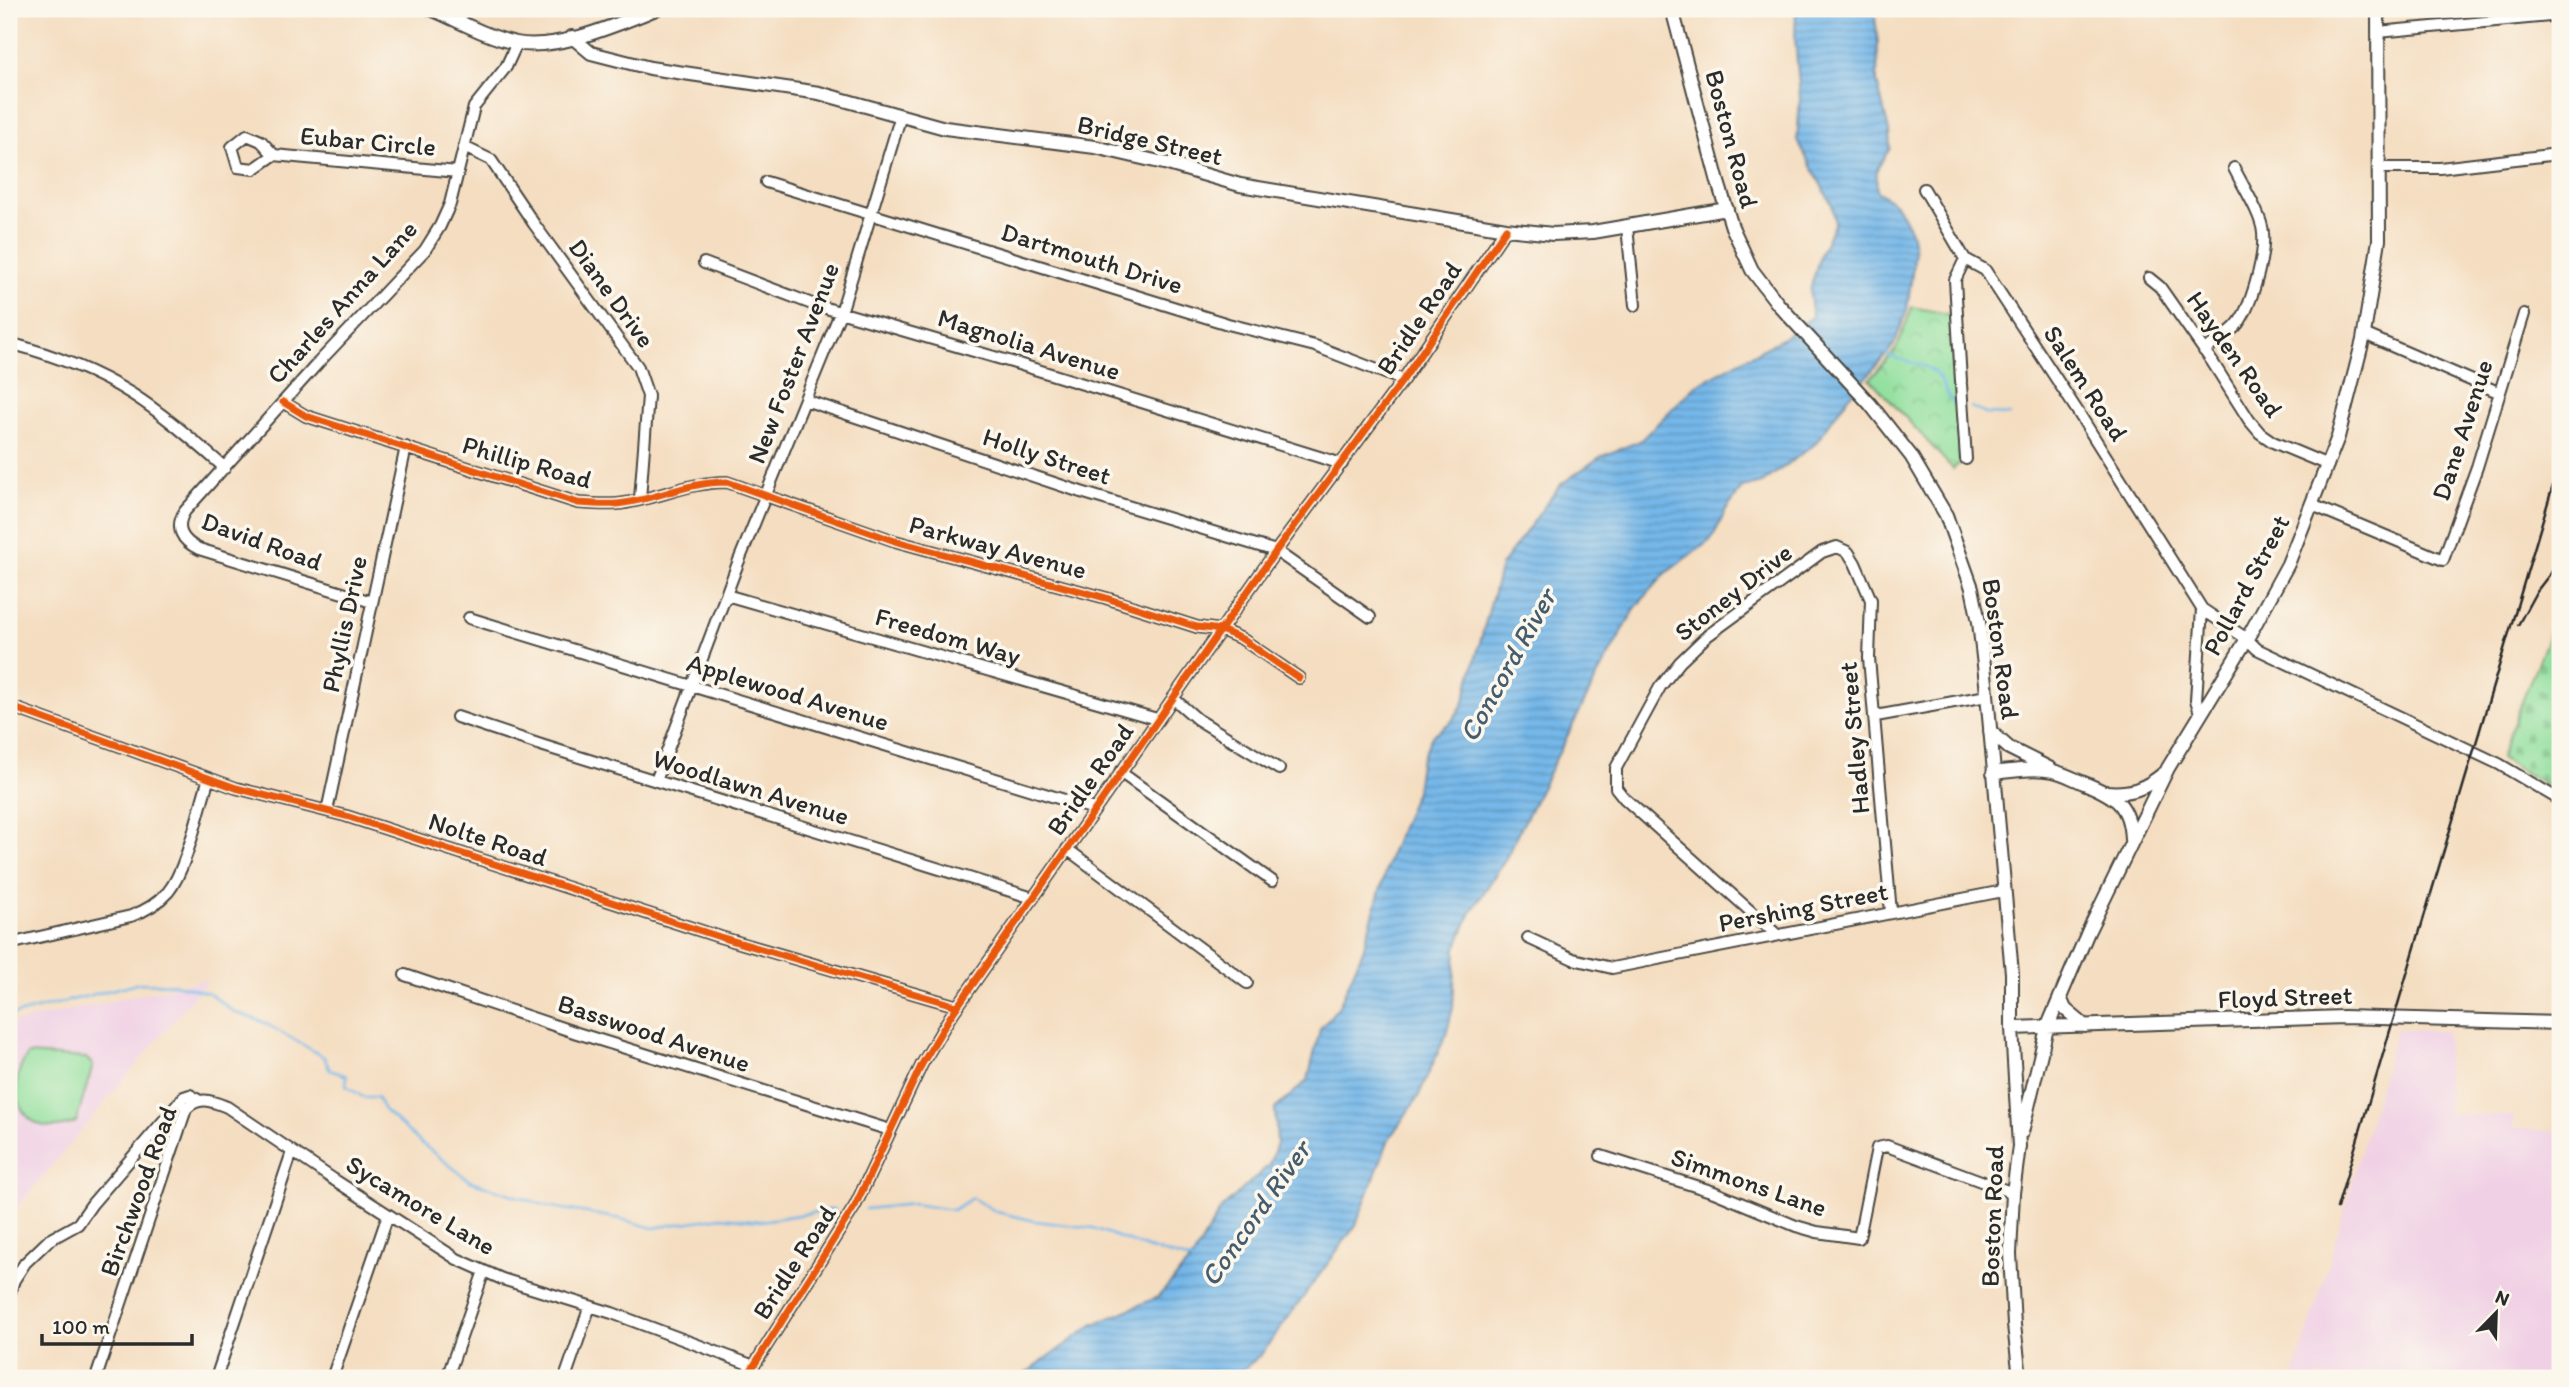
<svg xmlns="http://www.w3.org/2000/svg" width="2569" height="1387" font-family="Itim,sans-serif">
<defs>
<pattern id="cemetery-stones" width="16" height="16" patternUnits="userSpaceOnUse" patternTransform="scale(1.75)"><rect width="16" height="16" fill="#90df9d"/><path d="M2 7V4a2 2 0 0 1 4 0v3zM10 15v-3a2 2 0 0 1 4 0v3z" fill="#7cc087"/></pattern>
<pattern id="park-crowns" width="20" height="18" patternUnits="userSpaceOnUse" patternTransform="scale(1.75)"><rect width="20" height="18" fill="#90df9d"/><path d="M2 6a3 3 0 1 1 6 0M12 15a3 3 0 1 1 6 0" fill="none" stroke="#7cc087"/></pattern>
<pattern id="water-rules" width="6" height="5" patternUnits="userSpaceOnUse" patternTransform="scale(1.75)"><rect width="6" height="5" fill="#74b7e9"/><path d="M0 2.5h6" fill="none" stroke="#5f95bd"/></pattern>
</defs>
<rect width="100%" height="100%" fill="#fbf7ec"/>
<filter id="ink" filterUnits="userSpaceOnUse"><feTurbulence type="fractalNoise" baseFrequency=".0143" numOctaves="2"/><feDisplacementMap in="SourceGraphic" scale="14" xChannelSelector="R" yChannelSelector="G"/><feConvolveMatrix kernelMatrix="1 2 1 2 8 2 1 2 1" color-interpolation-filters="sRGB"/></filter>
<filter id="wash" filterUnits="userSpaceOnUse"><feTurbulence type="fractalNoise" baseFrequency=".00686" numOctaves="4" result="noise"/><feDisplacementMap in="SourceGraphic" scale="28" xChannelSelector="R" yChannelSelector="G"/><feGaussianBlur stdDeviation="1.57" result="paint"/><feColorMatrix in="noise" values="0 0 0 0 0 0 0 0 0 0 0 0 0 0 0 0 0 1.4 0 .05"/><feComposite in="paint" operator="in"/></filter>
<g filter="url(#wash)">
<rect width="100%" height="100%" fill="#f4ddc0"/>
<path fill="#f0d0e5" d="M208,979L9,1217V1024Z
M2396,1029L2447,1031L2448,1114L2514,1116V1128L2560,1132V1378H2293L2327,1269Z"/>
<path fill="url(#cemetery-stones)" stroke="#5e8564" stroke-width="2" d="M2560,605V793L2500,758Z"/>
<path fill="url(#park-crowns)" stroke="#5e8564" stroke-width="2" d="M1912,307L1953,315L1960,463L1953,469L1870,379L1897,348Z"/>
<path fill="#90df9d" stroke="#5e8564" stroke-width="2" d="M28,1054L86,1058L93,1065L76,1122C27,1143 0,1094 28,1054Z"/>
<path fill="url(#water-rules)" stroke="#50718a" stroke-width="2" d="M1796,9H1874L1878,42L1877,82L1889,131L1890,148L1876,171L1877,191L1897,205L1911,231L1915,251L1907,310L1894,345L1844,403L1815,444L1762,483L1742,488L1725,512L1712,539L1666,573L1636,607L1600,671L1505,860L1470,914L1456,948L1453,1007L1446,1035L1418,1097L1389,1139L1356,1225L1260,1356L1232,1378H1019L1093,1325L1158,1297L1192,1259L1221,1209L1269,1165L1277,1143L1275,1109L1308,1080L1320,1029L1339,1006L1363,950L1391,852L1416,791L1420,762L1432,736L1452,721L1463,704L1501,566L1560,485L1600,457L1640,441L1696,385L1782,339L1812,317L1810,290L1820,255L1835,222L1832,205L1797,140L1800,99L1795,37Z"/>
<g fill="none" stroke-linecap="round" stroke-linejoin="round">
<path stroke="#74b7e9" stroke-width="2.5" d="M1884,352C1899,363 1920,360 1935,373C1945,382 1943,394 1955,404
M1971,407L1986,414L2010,415
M9,1016L138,983L175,984L209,993L234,1012L263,1022L324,1057L330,1070L347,1076L346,1086L363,1097H377L384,1110L421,1143L470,1181L547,1206L621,1219L653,1228L721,1217L761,1221L835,1209
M866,1209L913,1204L953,1210L972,1198L997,1212L1035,1221L1093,1228L1150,1249L1194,1261"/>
</g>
</g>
<g filter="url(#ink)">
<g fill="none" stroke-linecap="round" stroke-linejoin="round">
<g stroke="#494641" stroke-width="14">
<path id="minor" d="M2378,32L2560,15
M247,135L261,141L274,155L254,169L238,167L232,147Z
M464,147L491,160L534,224L638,367L648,396L640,499
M274,155L458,172
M2380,168H2440L2558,154
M766,182L1228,324L1315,346L1403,380
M1924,189L1965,259L1985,270L2078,412L2202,609L2247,639L2257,649L2499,764L2560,800
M1627,227L1635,305
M704,263L812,304L1015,363L1342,464
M2149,278L2160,287L2213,363L2249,420L2260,433L2273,442L2328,465
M2364,334L2498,392
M9,343C51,354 95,371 132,394C165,415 195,442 225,468
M2204,351C2214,343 2226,336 2235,327C2251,311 2265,256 2263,233C2262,215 2242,185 2234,168
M1961,381L1955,280L1965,259
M1961,384L1966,459
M805,400L1081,492L1276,551L1370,617
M283,402L306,416L578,503C591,504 605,505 617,504C657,500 685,482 727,482L895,541L1106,598L1197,627L1221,630L1242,639L1299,678
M2312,505L2443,560L2477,467L2524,314
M726,595L1157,719
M372,602L199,549C182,541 174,528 185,511L318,363L425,250L440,226L450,204L474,107L506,67L517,43
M469,618L1094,809
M1173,698L1197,719L1279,769
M9,706L236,788L346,816L720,937L957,1006
M2200,713L2196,700L2202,609
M1876,716L1987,696
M457,717L544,746L1033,898
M1120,772L1272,881
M656,781L738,563L843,306L901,115
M327,811L406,447
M1067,849L1247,983
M1777,935L1624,798L1616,788V768L1660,687L1680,662L1707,636L1822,552L1837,547L1848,552L1855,563L1871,600L1869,658L1891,913
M1528,938L1573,959L1612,968L2003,891
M9,944L131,916C145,911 158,903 168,892C187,869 199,808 209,778
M405,975L577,1033L890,1130
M1601,1156L1714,1192L1796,1226L1817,1232L1859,1238L1877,1148L1887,1146L2013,1193
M9,1295L14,1280L25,1263L49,1240L78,1224L92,1204L184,1097L190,1095L198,1100
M96,1378L186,1109C199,1095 212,1101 227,1107L333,1179L457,1259L502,1279L612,1313L754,1366
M216,1378L292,1152
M332,1378L388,1215
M447,1378L484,1271
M565,1378L590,1306
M746,1378L855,1206L922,1064L950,1017L1276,551L1403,380L1506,229"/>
</g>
<g stroke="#494641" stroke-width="16">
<path id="major" d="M431,9C458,20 486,37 516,43C557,51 618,24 656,9
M1672,9L1718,182L1732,227L1752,270L1778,304L1870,404L1911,456L1946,515L1972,588L1979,622L1986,683L2012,973V1028L2019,1146L2013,1193L2010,1254L2014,1325L2020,1378
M572,37L591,53L650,68L819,93L945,128L1095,147L1168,164L1240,185L1506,229L1553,234L1593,232L1727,209
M1990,731L2009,748L2051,769
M1993,773C2012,771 2034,767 2053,771C2063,773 2074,779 2084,783C2115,796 2130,804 2131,840
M2106,792C2130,794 2145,789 2163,774
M2060,997L2065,1009L2085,1026
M2012,1028L2344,1017L2560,1023
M2022,1132L2047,1028L2088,932L2168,768L2247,639L2288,564L2338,437L2363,340L2379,240L2378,9"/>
</g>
<use href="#minor" stroke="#fff" stroke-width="10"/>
<use href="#major" stroke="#fff" stroke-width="12"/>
<path stroke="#2b2b2b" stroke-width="2.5" d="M2518,625L2536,592L2560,561
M2337,1208L2560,462"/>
<g stroke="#fbf7ec" stroke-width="11">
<path id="cycleway" d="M283,402L306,416L578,503C591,504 605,505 617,504C657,500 685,482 727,482L895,541L1106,598L1197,627L1221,630L1242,639L1299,678
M9,706L236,788L346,816L720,937L957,1006
M746,1378L855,1206L922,1064L950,1017L1276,551L1403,380L1506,229"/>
</g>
<use href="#cycleway" stroke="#e8590c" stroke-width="7"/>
</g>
</g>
<g text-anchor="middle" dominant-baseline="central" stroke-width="7" stroke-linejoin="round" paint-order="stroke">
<g font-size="26" fill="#2b2b2b" stroke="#fbf7ec">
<text transform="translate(1732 139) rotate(75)">Boston Road</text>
<text transform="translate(1150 140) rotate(13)">Bridge Street</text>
<text transform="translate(368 141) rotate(5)">Eubar Circle</text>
<text transform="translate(1092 258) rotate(17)">Dartmouth Drive</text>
<text transform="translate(612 293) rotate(54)">Diane Drive</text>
<text transform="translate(342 302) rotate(-48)">Charles Anna Lane</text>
<text transform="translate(1419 318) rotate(-56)">Bridle Road</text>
<text transform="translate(1029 344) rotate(17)">Magnolia Avenue</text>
<text transform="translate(2235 354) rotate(55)">Hayden Road</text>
<text transform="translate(793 363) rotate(-69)">New Foster Avenue</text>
<text transform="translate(2086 383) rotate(57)">Salem Road</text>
<text transform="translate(2462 430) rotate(-72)">Dane Avenue</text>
<text transform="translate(1047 456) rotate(18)">Holly Street</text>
<text transform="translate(527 462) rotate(16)">Phillip Road</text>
<text transform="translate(262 541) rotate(20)">David Road</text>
<text transform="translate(998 547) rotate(15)">Parkway Avenue</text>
<text transform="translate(2246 585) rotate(-62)">Pollard Street</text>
<text transform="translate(1733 592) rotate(-38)">Stoney Drive</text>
<text transform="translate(344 624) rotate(-78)">Phyllis Drive</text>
<text transform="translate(948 636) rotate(16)">Freedom Way</text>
<text transform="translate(2001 649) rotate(82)">Boston Road</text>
<text transform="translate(788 692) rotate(17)">Applewood Avenue</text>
<text transform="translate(1854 738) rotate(-95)">Hadley Street</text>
<text transform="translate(1090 779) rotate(-55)">Bridle Road</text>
<text transform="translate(751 787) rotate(17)">Woodlawn Avenue</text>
<text transform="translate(488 839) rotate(18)">Nolte Road</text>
<text transform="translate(1803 907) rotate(-11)">Pershing Street</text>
<text transform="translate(2285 997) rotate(-2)">Floyd Street</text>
<text transform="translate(654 1033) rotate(18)">Basswood Avenue</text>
<text transform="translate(1749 1182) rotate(19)">Simmons Lane</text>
<text transform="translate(138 1191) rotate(-70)">Birchwood Road</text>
<text transform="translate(421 1205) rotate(31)">Sycamore Lane</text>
<text transform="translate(1992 1216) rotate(-88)">Boston Road</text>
<text transform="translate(794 1262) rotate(-57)">Bridle Road</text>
</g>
<g font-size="28" font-style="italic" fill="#455c6e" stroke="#fbf7ec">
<text transform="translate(1507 665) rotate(-61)">Concord River</text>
<text transform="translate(1255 1213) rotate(-55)">Concord River</text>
</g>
</g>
<rect width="2569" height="1387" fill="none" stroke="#fbf7ec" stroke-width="35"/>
<g transform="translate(2496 1313) rotate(23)" stroke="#fbf7ec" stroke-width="5" paint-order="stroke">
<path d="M0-5L12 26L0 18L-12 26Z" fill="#2b2b2b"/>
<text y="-10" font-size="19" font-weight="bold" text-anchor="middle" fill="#2b2b2b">N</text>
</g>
<path d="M42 1334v10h150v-10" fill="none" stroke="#2b2b2b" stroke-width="3.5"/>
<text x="52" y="1334" font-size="21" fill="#2b2b2b" stroke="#fbf7ec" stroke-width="5" paint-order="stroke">100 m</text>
</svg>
